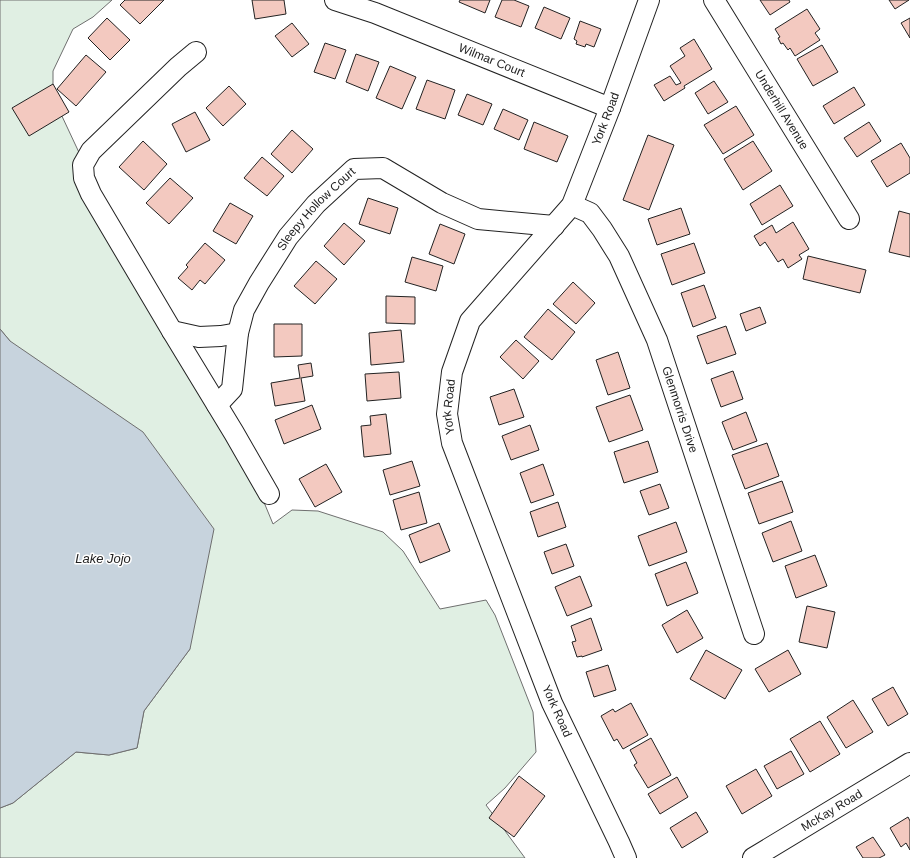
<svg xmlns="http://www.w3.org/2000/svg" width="910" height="858" font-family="Helvetica,sans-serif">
<rect width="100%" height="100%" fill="#fff"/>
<path fill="#e0efe3" stroke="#6f6f6f" d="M0,0H112L93,17L73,29L53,71V97L83,161L232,425L273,524L292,510L318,511L383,532L403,551L440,609L486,600L495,615L533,712L536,752L505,788L486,805L525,858H0V808L13,803L76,752L109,755L137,748L144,711L190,649L10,341L0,329Z"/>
<path fill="#c7d3dd" stroke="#6f6f6f" d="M0,329L10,341L143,432L214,529L190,649L144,711L137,748L109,755L76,752L13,803L0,808Z"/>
<path fill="#f3c9c0" stroke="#222" d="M125,0H164L140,24L120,5Z
M252,0H284L286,14L255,19Z
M460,0H490L485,13L459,2Z
M502,0H514L529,6L521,27L495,17Z
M760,0H789L790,2L770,15Z
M889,0H909L895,9Z
M544,7L570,18L561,39L535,28Z
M807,9L820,29L815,33L820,40L795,56L790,48L788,50L783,43L781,44L778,38L780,37L775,29Z
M107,18L130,40L110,60L88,38Z
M910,18V38L901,23Z
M580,21L601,29L594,47L586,44L585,47L576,44L577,41L574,39Z
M292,23L309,44L292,57L275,36Z
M694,39L712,69L684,86L685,88L664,101L654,85L670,76L676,85L681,83L670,66L685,56L680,48Z
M325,43L346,50L335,79L314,72Z
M822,45L838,72L813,86L797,59Z
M356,54L379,62L368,91L346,82Z
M86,55L106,72L76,106L57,89Z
M390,66L416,77L402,109L376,98Z
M427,80L455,90L445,119L416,109Z
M714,81L728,102L708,114L695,93Z
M53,84L69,112L29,136L12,108Z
M229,86L246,104L223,126L206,108Z
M854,87L865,105L834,124L823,106Z
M467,94L492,104L483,125L458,115Z
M736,106L754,135L723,154L704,125Z
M503,109L528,120L519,140L494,129Z
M195,112L210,140L186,152L172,124Z
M534,122L568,136L557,162L524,149Z
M869,122L881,141L857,157L844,138Z
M292,130L313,149L292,173L271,154Z
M648,135L674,145L649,210L623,200Z
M143,141L167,164L144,190L119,167Z
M753,141L772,171L743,190L724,159Z
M901,143L910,158V173L887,187L871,161Z
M262,157L284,176L267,196L244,178Z
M170,178L193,198L169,224L146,203Z
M780,185L793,206L762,225L750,204Z
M368,198L398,208L390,234L359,224Z
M230,203L253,216L236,244L213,231Z
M681,208L690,234L657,245L648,219Z
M899,211L910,214V257L889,252Z
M793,222L809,249L799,255L802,259L788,268L783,259L778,262L765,242L760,246L754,236L772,225L776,233Z
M344,223L365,241L344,265L324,246Z
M440,224L465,234L454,264L429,254Z
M205,243L225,260L205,284L200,280L192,290L178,278L188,267L186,265Z
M694,243L705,273L672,285L661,254Z
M808,256L866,270L860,293L803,279Z
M412,257L443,266L436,291L405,282Z
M316,261L337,279L315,304L294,286Z
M573,282L595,303L576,324L553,304Z
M704,285L716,318L693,327L681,293Z
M386,296L415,297V324L386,323Z
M760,307L766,323L746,331L740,314Z
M548,309L575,332L552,360L524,337Z
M274,324H302V356L274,357Z
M726,326L736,354L707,364L697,336Z
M401,330L404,362L371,365L369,333Z
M516,340L539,361L523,379L500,357Z
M618,352L630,388L608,395L596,360Z
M311,363L313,376L301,378L305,401L275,406L271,383L300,378L298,365Z
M733,371L743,399L721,407L711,379Z
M399,372L401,398L367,401L365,374Z
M514,389L524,417L499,425L490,397Z
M630,395L643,430L609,442L596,407Z
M312,405L321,429L284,444L275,420Z
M746,412L757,441L733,450L722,422Z
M386,414L391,454L364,457L361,426L371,425L370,416Z
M530,425L539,450L511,460L502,436Z
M648,441L658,472L624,483L614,452Z
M767,443L779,476L745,489L732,455Z
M412,461L420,486L390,495L383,470Z
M326,464L342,492L315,507L299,479Z
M543,464L554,495L531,503L520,473Z
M782,481L793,512L759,524L748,493Z
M660,484L669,508L649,515L640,491Z
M419,492L427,523L401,530L393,500Z
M558,502L566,527L538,537L530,512Z
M791,521L802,551L773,562L762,533Z
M676,522L687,552L649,566L638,536Z
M439,523L450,551L420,563L409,535Z
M566,544L574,566L552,574L544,552Z
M815,555L827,586L796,598L785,566Z
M686,562L698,593L667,606L655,574Z
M580,576L592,606L567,616L555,587Z
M807,606L835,612L827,648L799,642Z
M687,610L703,638L677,653L662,625Z
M591,618L602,650L582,657V656L577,657L572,642L576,641L571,626Z
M706,650L742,670L725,699L690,679Z
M788,650L801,674L769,692L755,669Z
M608,665L616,690L594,697L586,672Z
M893,687L908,714L888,726L872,699Z
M853,700L873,732L846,748L827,717Z
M631,703L648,735L623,749L617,739L614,741L601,716L613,709L615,712Z
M820,721L840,754L810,772L790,739Z
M651,738L671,775L648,788L634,765L637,763L630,750Z
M791,751L804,774L777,789L764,766Z
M756,769L772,796L742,814L726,786Z
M519,776L545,796L514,837L489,818Z
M677,777L688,797L660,814L648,794Z
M696,812L708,832L682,848L670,828Z
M908,817L910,821V850L906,843L901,847L890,828Z
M873,837L885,855L879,858H863L856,847Z"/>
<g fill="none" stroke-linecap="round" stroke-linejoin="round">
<g stroke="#222" stroke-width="22">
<g id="minor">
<path id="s1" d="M335,0L375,13L610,108"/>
<path id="s2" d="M714,0L849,219"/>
<path d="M196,52L178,67L91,151L83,165L84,178L91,194L172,331L234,433L269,494"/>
<path id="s3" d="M572,205L590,213L602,229L619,256L657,340L754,634"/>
<path d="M172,331L199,337L221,336L238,333"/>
<path id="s4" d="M217,405L232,389L238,333L244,310L259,283L288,237L316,204L354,169L383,168L442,203L478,219L554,226"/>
<path id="s5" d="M626,858L619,842L552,703L452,443L447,414L452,372L470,321L572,205L610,108L649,0"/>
<path id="s6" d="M753,858L910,763"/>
</g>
</g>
<use href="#minor" stroke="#fff" stroke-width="20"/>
</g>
<g text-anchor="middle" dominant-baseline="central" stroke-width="3" stroke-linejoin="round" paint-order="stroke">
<g font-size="12" fill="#222" stroke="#fff">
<text stroke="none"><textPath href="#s1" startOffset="168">Wilmar Court</textPath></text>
<text stroke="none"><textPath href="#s2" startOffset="129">Underhill Avenue</textPath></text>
<text stroke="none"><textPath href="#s5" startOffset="823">York Road</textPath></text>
<text stroke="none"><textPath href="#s4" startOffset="227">Sleepy Hollow Court</textPath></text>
<text stroke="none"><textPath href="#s5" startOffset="487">York Road</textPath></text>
<text stroke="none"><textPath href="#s3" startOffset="237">Glenmorris Drive</textPath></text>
<text transform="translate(557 711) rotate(66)">York Road</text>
<text stroke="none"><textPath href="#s6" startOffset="92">McKay Road</textPath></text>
</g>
<g font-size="13" font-style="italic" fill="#222" stroke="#fff">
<text x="103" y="558">Lake Jojo</text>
</g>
</g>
</svg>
